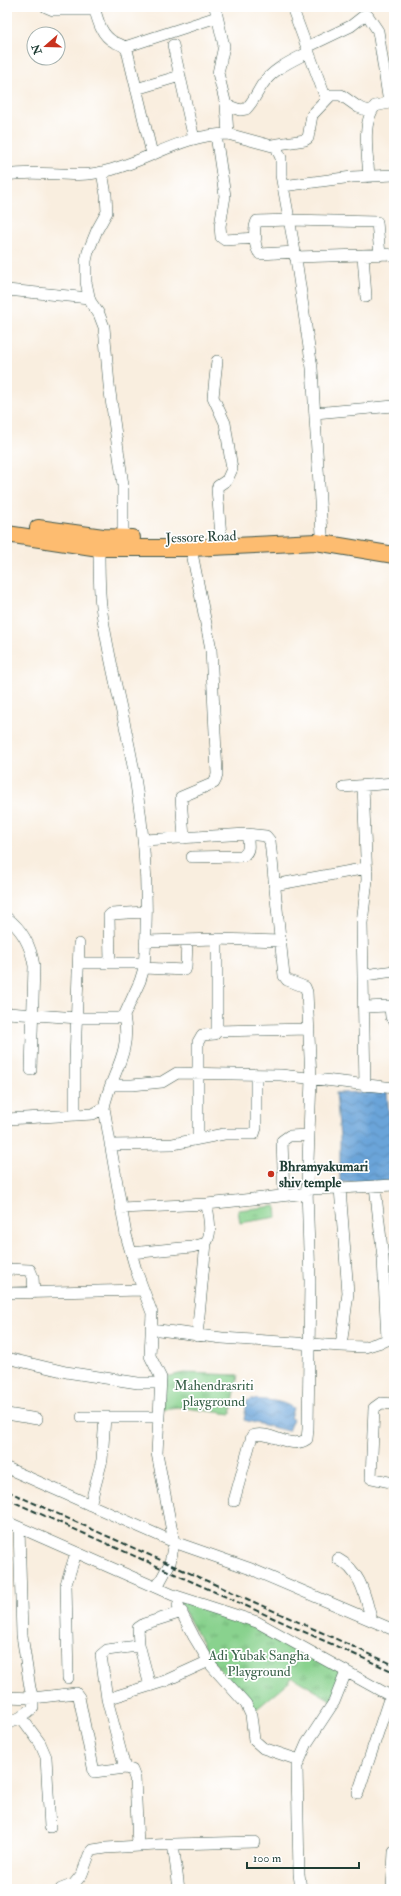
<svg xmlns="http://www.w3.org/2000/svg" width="401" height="1896" font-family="'IM FELL Double Pica',serif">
<defs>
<pattern id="grass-tufts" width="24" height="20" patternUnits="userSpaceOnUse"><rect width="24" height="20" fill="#89d28e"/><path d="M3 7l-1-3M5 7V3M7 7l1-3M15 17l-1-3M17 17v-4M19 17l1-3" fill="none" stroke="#6fac75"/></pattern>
<pattern id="water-waves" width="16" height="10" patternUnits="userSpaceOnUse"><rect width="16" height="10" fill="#6aa4d9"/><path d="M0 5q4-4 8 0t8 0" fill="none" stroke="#5787b1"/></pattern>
</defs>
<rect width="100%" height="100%" fill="#fff"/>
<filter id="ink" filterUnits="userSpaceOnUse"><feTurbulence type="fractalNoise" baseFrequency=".025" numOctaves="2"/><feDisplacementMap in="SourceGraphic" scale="8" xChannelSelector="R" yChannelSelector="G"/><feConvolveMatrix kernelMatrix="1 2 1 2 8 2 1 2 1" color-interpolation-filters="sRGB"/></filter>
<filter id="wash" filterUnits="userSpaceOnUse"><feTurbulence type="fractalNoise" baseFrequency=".012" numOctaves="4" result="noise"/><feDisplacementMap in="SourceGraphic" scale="16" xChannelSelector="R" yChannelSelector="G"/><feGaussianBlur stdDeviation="0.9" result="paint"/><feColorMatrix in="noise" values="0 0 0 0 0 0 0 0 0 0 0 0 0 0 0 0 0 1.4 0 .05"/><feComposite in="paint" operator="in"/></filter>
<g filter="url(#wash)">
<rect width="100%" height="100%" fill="#f9eedf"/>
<path fill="url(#grass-tufts)" stroke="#548861" d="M276,1206L277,1217L240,1223L238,1210Z
M184,1373L238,1375L231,1414L178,1407L162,1409L165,1377Z
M177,1598L242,1619L346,1672L334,1702L292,1677L290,1681L253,1712L212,1660Z"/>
<path fill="url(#water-waves)" stroke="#447086" d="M387,1091L394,1181L340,1182V1137L336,1093Z
M252,1399C266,1400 281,1400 293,1408L290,1418L293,1419L288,1431L244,1420L247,1401Z"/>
</g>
<g filter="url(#ink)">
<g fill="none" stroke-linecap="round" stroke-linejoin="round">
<g stroke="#40584e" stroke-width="12">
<path id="minor" d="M46,7L53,10H95
M94,7C98,21 101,35 114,42C119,44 124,45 127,50L152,154
M215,7L224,46L218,73L226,105L228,134
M292,7L326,99
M173,45L194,139
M125,47L217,17
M307,47L351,26L365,15L368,16L378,31L389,103
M136,89L180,76
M226,105L240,110L246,109C253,102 257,93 262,85C274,68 292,61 309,52
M216,135L225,196L220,226L221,237L225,240L256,238
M272,145L305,140L308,138L312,115L331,95H341L358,107L371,112
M102,172L106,195L107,212L97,230L88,252L86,261V282L90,301L99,314L104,327L109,385L123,485V538
M7,175C39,169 71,179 102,172C145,163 182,134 228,134L276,147L281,158V175L295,252L312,368L322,534
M369,177C368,155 361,124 375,106L394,102
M283,186L352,177L394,175
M295,252L260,254C254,248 253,228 257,221L290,220L377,222L380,255
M363,255L388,254L394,257
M295,257L363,255L366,297
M7,290L89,298
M217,361L213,397L225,423L232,469L227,480L218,486L217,489L221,536
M315,413L394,406
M363,786L367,880L362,923L365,1086
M344,787L394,783
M184,838L181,797L214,783L216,779L217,774L211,649L191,548
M144,840L247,834L266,836L270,841L284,976L287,980L305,987L307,992L311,1079L307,1189L310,1281L308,1429L307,1439C290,1451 270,1429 252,1436L234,1501
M192,857L243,856C251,851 248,842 247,834
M274,885L367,868
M7,918C23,930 31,946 34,966L31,1070
M145,941L217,939L281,941
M110,962L109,916L111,914L145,912
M79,963H144
M144,968L184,970L186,968L187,940
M365,975L394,971
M365,1007L388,1006L390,1008L391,1017L394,1020
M7,1013L78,1018H119L124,1016L140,981L144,968C149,907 146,845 136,784C127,724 109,666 101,606C99,587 99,567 99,548
M217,1031L309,1029
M112,1085H132L162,1082L177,1073L281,1075L394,1088
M104,1108L126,1235L136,1270L152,1313L150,1356L161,1378L157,1453L174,1542L170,1563L157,1587
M75,1115V1061L79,944
M7,1119L93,1114L104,1108C110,1074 132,1055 124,1016
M198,1139V1042L202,1035L215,1034L217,1031V939
M110,1145L173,1144L224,1134H254L256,1128V1075
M375,1186L383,1258L387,1339
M340,1188L394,1185
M307,1189L340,1188L348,1293L341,1346
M284,1195L282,1141L289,1136L309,1135
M121,1208L207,1204L308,1193
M131,1253L192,1247L206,1243C213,1232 208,1216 207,1204
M7,1269L30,1270L33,1277L34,1293
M7,1293L143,1290
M151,1329L222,1338L341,1346L365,1347L394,1338
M197,1336L206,1243
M7,1358L66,1372L138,1383H160
M394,1404L381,1403L374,1408L371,1478L394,1483
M7,1414L37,1419
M82,1417H158
M7,1468L174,1542L251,1569L394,1630
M90,1505L102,1460L105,1417
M7,1522L173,1595L257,1622L394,1698
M338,1559C362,1572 365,1597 372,1621
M178,1606L194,1637L211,1665L246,1704L251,1715L254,1740L263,1748L299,1760
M139,1644L150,1686
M68,1678L66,1584L76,1553
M7,1697L33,1698L76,1693L79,1697L94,1772L125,1768L107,1699L101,1655L107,1650L137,1646L139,1644L138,1628L144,1624L182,1612
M107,1699L165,1681L209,1661
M21,1717L40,1743L46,1757L50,1827
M7,1724L21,1717L33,1708V1698L30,1688L22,1635L19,1528
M125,1768L132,1770L135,1778L138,1846
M358,1793L390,1696
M173,1844L179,1889
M61,1889L74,1884L82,1874L89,1855L93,1850L106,1848L173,1844L255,1842
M301,1889L299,1874L297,1766L307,1743L334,1702L346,1672
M392,1889L394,1852"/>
</g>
<g stroke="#40584e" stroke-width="18">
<path id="highway" d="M38,528L103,537L132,538
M7,534L99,548H191L316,542L394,555"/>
</g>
<use href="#minor" stroke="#fff" stroke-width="11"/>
<use href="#highway" stroke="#fdbc70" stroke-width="16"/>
<path stroke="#1f3d34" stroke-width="2" stroke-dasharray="6 3" stroke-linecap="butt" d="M7,1491L394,1665
M7,1499L394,1672"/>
</g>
</g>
<circle fill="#c8321e" stroke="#fff" stroke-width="1.5" cx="271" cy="1174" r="4"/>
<g text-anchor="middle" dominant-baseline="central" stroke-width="3.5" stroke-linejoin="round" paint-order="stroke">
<g font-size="14" fill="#1f3d34" stroke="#fff">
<text transform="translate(201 537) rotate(-2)">Jessore Road</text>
</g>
<g font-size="14" font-weight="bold" fill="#1f3d34" stroke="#fff" text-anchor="start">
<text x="279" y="1166">Bhramyakumari<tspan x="279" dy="16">shiv temple</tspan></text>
</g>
<g font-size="14" fill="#3a624a" stroke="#fff">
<text x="214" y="1385">Mahendrasriti<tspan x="214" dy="16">playground</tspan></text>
<text x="259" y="1655">Adi Yubak Sangha<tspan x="259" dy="16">Playground</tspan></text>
</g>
</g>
<rect width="401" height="1896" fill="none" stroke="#fff" stroke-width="24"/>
<g transform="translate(46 46) rotate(250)"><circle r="19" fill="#ffffff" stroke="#a5b1ae"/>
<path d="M0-3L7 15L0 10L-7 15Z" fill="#c8321e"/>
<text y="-6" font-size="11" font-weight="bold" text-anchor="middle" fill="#1f3d34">N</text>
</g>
<path d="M247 1862v6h112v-6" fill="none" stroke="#1f3d34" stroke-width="2"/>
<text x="253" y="1862" font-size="12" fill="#1f3d34" stroke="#ffffff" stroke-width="3" paint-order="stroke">100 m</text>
</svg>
